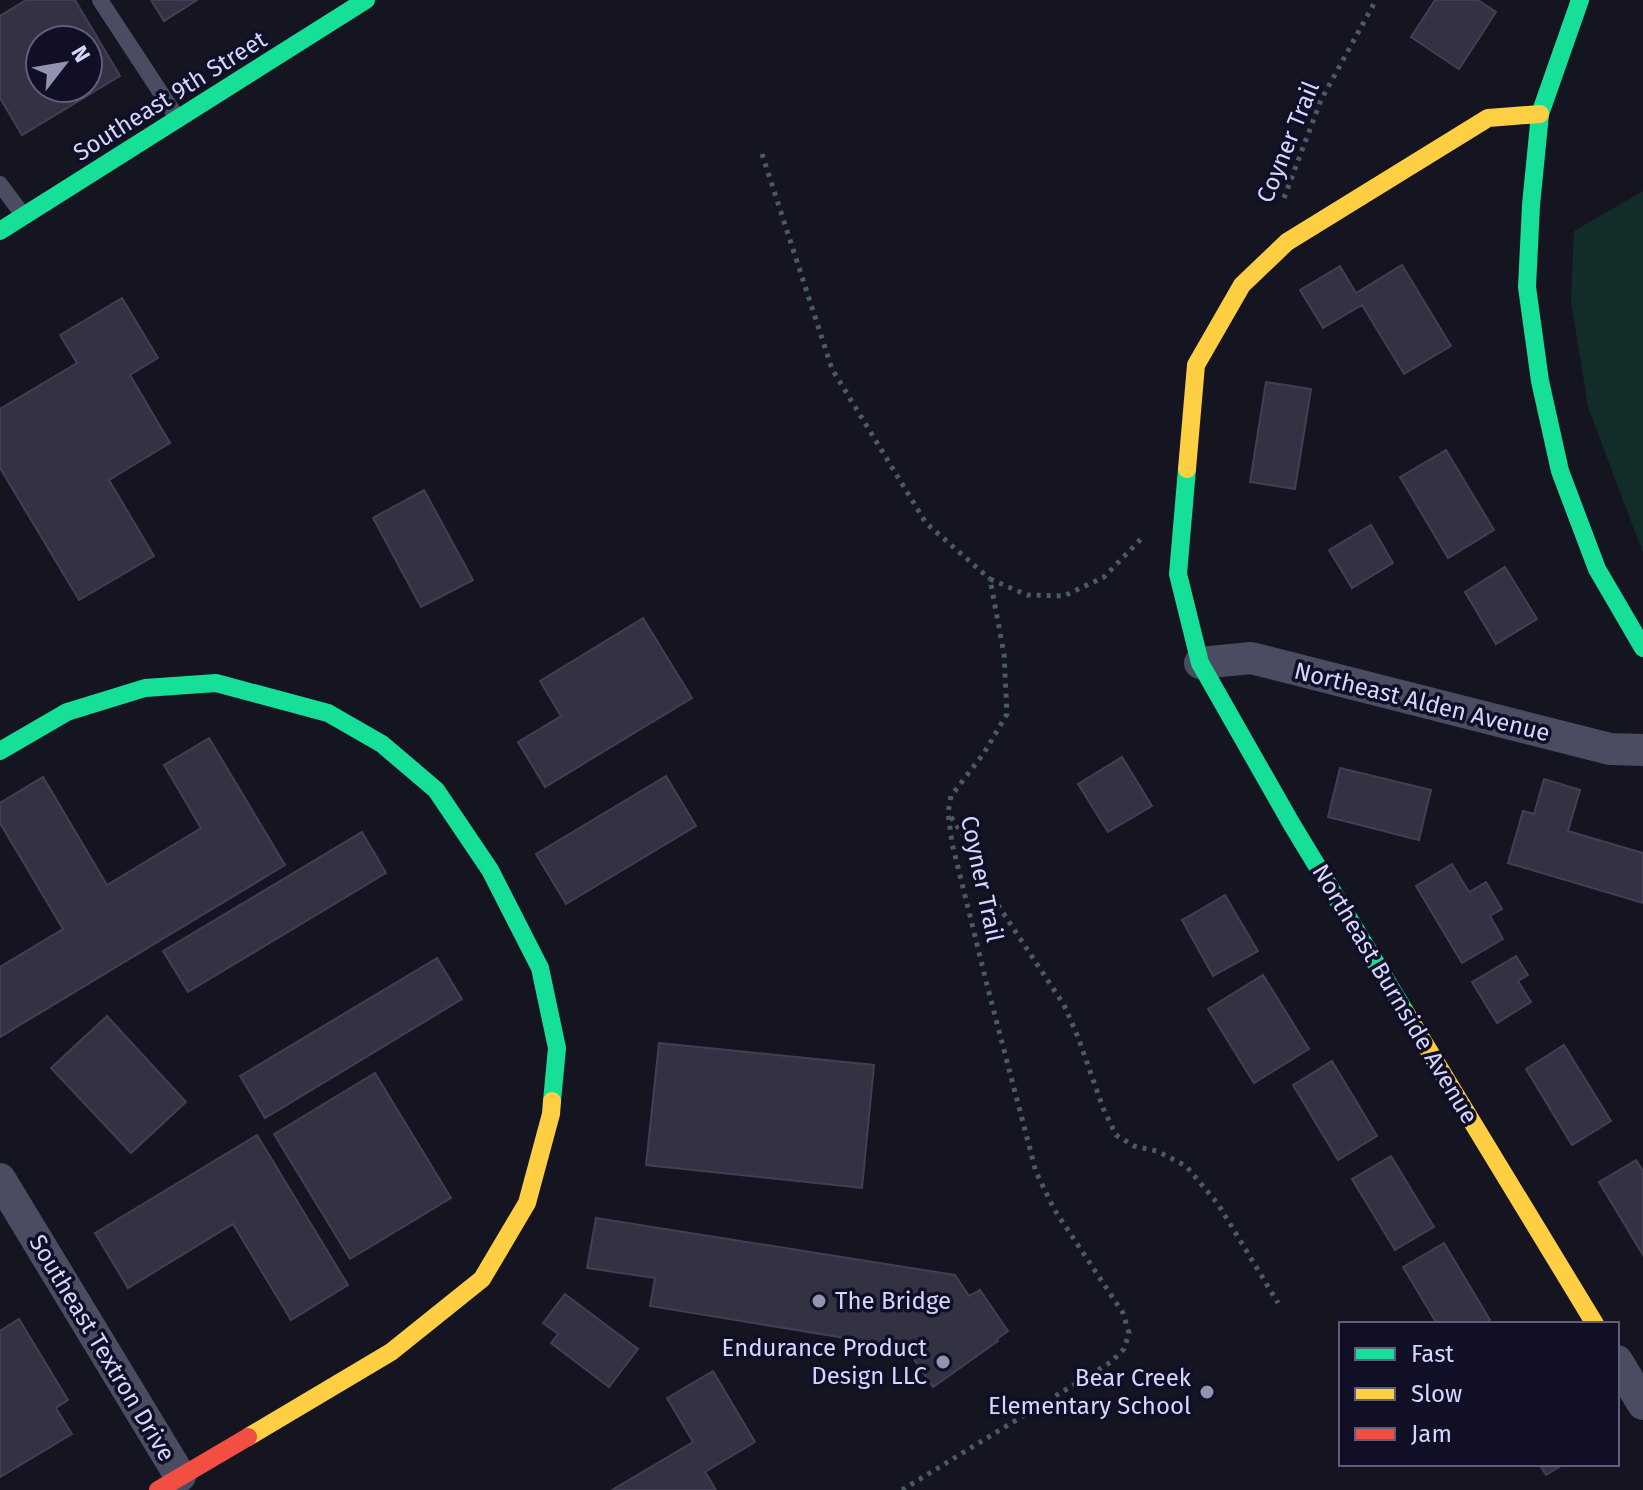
<svg xmlns="http://www.w3.org/2000/svg" width="1643" height="1490" font-family="'Fira Sans',sans-serif">
<rect width="100%" height="100%" fill="#151421"/>
<path fill="#122c29" d="M1643,191V553L1588,407L1571,301L1574,231Z"/>
<path fill="#333243" stroke="#403f55" stroke-width="2" fill-rule="evenodd" d="M26,0H75L120,76L22,135L0,98V16ZM40,40H88V88H40Z
M151,0H197L164,21Z
M1435,0H1478L1496,12L1459,69L1411,37Z
M1402,265L1451,346L1404,374L1362,305L1323,328L1300,290L1340,266L1356,293Z
M122,298L158,358L130,375L170,443L109,480L154,556L79,600L0,468V409L77,363L60,335Z
M1266,382L1311,389L1295,489L1250,482Z
M1446,450L1494,530L1448,558L1400,477Z
M424,490L473,580L421,607L373,518Z
M1371,525L1393,563L1352,588L1329,550Z
M1505,567L1537,619L1496,644L1465,592Z
M643,618L692,698L545,787L518,742L561,716L540,681Z
M209,738L285,865L0,1037V967L63,929L0,823V803L43,777L107,885L201,828L164,765Z
M1122,757L1152,806L1108,832L1078,784Z
M1340,768L1431,790L1419,840L1328,817Z
M666,776L696,826L566,904L536,854Z
M1544,779L1580,790L1568,831L1643,853V903L1508,863L1523,811L1534,814Z
M362,832L386,873L188,992L163,951Z
M1452,864L1469,892L1486,882L1502,909L1490,916L1503,939L1462,963L1416,886Z
M1225,895L1258,951L1213,976L1182,920Z
M1516,956L1528,975L1518,981L1531,1002L1497,1023L1472,982Z
M437,958L462,999L265,1118L240,1076Z
M1263,975L1309,1049L1254,1083L1208,1009Z
M107,1016L186,1102L131,1153L51,1068Z
M659,1043L874,1065L862,1188L646,1165Z
M1564,1045L1611,1121L1572,1145L1526,1069Z
M1332,1061L1377,1136L1338,1160L1293,1085Z
M375,1073L451,1198L350,1259L274,1134Z
M257,1135L348,1285L291,1320L233,1224L128,1288L95,1233Z
M1391,1156L1434,1227L1395,1250L1352,1179Z
M1636,1160L1643,1171V1255L1599,1182Z
M596,1218L955,1275L969,1296L980,1290L1008,1331L997,1339L998,1341L933,1387L906,1348L650,1306L655,1278L587,1268Z
M1444,1243L1490,1320L1483,1324H1437L1403,1267Z
M565,1294L638,1349L609,1387L551,1343L558,1334L543,1323Z
M19,1319L68,1400L56,1408L72,1434L0,1477V1331Z
M713,1371L755,1442L705,1472L716,1490H612L693,1442L667,1398Z
M1539,1464H1564L1546,1475Z"/>
<g fill="none" stroke-linecap="round" stroke-linejoin="round">
<path stroke="#4a5b65" stroke-width="5" stroke-dasharray="4 6" stroke-linecap="butt" d="M762,154L832,369L926,523L990,579
M1284,198L1321,100L1376,0
M951,817L969,844L990,893L1064,1005L1078,1037L1103,1108L1116,1135L1134,1146L1157,1151L1186,1166L1218,1204L1278,1303
M902,1490L1111,1362L1124,1349L1129,1333L1123,1313L1054,1209L1036,1172L988,989L952,843L948,813L951,796L984,753L1007,714L1004,654L990,579L1027,595L1064,596L1104,577L1142,538"/>
<path stroke="#4a4c62" stroke-width="16" d="M100,0L176,116
M0,184L23,215"/>
<path stroke="#4a4c62" stroke-width="32" d="M1200,663L1251,658L1610,749L1643,750
M0,1179L180,1476
M1617,1361L1643,1404"/>
<path stroke="#16e098" stroke-width="18" d="M1580,0L1540,114L1531,205L1527,287L1540,381L1560,471L1597,569L1643,648
M0,231L366,0
M1187,469L1178,574L1200,663L1291,823L1406,1013
M0,751L67,712L145,688L216,683L328,713L382,744L436,790L490,870L540,968L557,1048L552,1101"/>
<path stroke="#ffcf43" stroke-width="18" d="M1187,469L1196,365L1242,285L1287,242L1488,118L1540,114
M1406,1013L1595,1324
M248,1437L391,1352L482,1279L527,1203L551,1114L552,1101"/>
<path stroke="#f24e42" stroke-width="18" d="M158,1490L248,1437"/>
</g>
<g fill="#9293b1" stroke="#100f26" stroke-width="3">
<circle cx="819" cy="1301" r="8"/>
<circle cx="943" cy="1362" r="8"/>
<circle cx="1207" cy="1392" r="8"/>
</g>
<g text-anchor="middle" dominant-baseline="central" stroke-width="7" stroke-linejoin="round" paint-order="stroke">
<g font-size="24" fill="#d5d7ff" stroke="#100f26">
<text transform="translate(170 96) rotate(-32)">Southeast 9th Street</text>
<text transform="translate(1288 142) rotate(-68)">Coyner Trail</text>
<text transform="translate(1422 702) rotate(14)">Northeast Alden Avenue</text>
<text transform="translate(982 879) rotate(78)">Coyner Trail</text>
<text transform="translate(1395 994) rotate(59)">Northeast Burnside Avenue</text>
<text transform="translate(102 1348) rotate(59)">Southeast Textron Drive</text>
</g>
<g font-size="24" fill="#d5d7ff" stroke="#100f26" text-anchor="end">
<text x="835" y="1301" text-anchor="start">The Bridge</text>
<text x="927" y="1348">Endurance Product<tspan x="927" dy="28">Design LLC</tspan></text>
<text x="1191" y="1378">Bear Creek<tspan x="1191" dy="28">Elementary School</tspan></text>
</g>
</g>
<rect x="1339" y="1322" width="280" height="144" fill="#100f26" stroke="#5f5f7d" stroke-width="2"/>
<rect x="1355" y="1348" width="40" height="12" fill="#16e098" stroke="#5f5f7d" stroke-width="2"/>
<text x="1411" y="1362" font-size="24" fill="#d5d7ff">Fast</text>
<rect x="1355" y="1388" width="40" height="12" fill="#ffcf43" stroke="#5f5f7d" stroke-width="2"/>
<text x="1411" y="1402" font-size="24" fill="#d5d7ff">Slow</text>
<rect x="1355" y="1428" width="40" height="12" fill="#f24e42" stroke="#5f5f7d" stroke-width="2"/>
<text x="1411" y="1442" font-size="24" fill="#d5d7ff">Jam</text>
<g transform="translate(64 64) rotate(59)"><circle r="38" fill="#100f26" stroke="#5f5f7d" stroke-width="2"/>
<path d="M0-6L14 30L0 20L-14 30Z" fill="#9293b1"/>
<text y="-12" font-size="22" font-weight="bold" text-anchor="middle" fill="#d5d7ff">N</text>
</g>
</svg>
